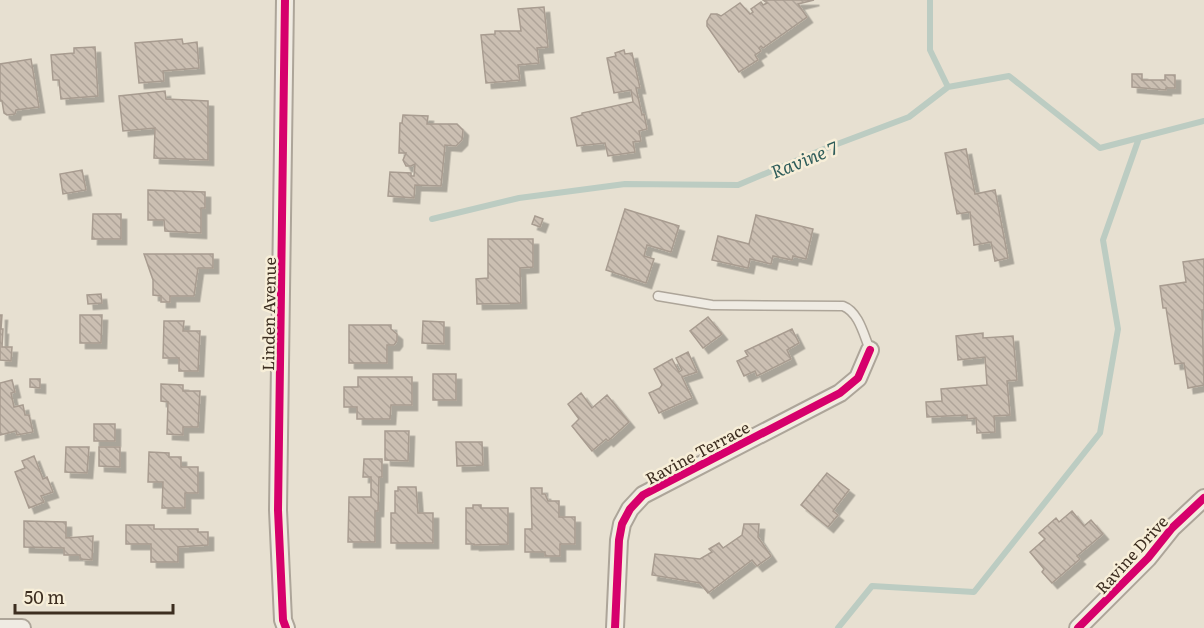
<svg xmlns="http://www.w3.org/2000/svg" width="1204" height="628" font-family="Literata,serif">
<defs>
<pattern id="building-back-hatch" width="6" height="6" patternUnits="userSpaceOnUse" patternTransform="scale(1.5)"><rect width="6" height="6" fill="#cbbfb2"/><path d="M-1 5l2 2M0 0l6 6M5-1l2 2" fill="none" stroke="#afa499"/></pattern>
<filter id="shadow"><feDropShadow dx="5.5" dy="5.5" stdDeviation="0" flood-color="#0004"/></filter>
</defs>
<rect width="100%" height="100%" fill="#e7e0d1"/>
<g fill="none" stroke-linecap="round" stroke-linejoin="round">
<path stroke="#bcccc2" stroke-width="6" d="M930,0V50L948,87
M432,219L519,198L625,184L738,185L824,149L909,117L948,87L1009,76L1100,148L1204,121
M838,628L872,586L974,592L1100,433L1118,329L1103,240L1139,138"/>
</g>
<path fill="url(#building-back-hatch)" stroke="#a89c90" stroke-width="1.5" filter="url(#shadow)" d="M763,0H814L798,4L807,17L763,48L761,46L759,48L761,51L755,55L758,60L739,72L707,26V21L711,14H717L721,16L740,3L750,14L753,12L751,9L761,2L763,5L767,3Z
M544,7L548,47L537,48L539,63L518,65L520,80L486,83L481,35L495,34V31H521L518,9Z
M182,39L183,44L197,42L199,68L163,71L164,81L139,83L135,43Z
M95,47L98,96L61,99L59,80H53L51,55L74,53V48Z
M624,50L625,54L632,53L640,88H636L642,115L644,114L647,129L639,131L641,141L633,142L635,152L608,156L605,143L577,146L571,118L582,115V113L633,102L631,90L614,93L607,58L616,56L615,53Z
M31,59L39,107L16,110L15,114L7,115L4,113L2,101H0V64Z
M1132,74H1142V80H1165V75H1175V88H1166V90L1132,87Z
M165,91L166,99L208,101V160L154,158L155,128L123,131L119,96Z
M403,115L428,116L427,124H457L463,130L462,140L456,146L445,145L441,186L415,185L414,198L388,196L390,172L411,173V176H414L415,164L411,166H406L403,160L406,153H399L400,123H402Z
M966,149L975,194L995,190L1008,258L995,261L991,242L974,245L970,212L957,214L945,153Z
M82,170L86,190L63,194L60,174Z
M148,190L205,192V208H201V233L165,231L164,220H148Z
M625,209L679,226L671,252L647,245L644,256L654,259L646,283L606,270Z
M93,214H121V239H92Z
M756,215L813,229L806,259L793,256L792,260L773,256L771,264L750,259L748,268L712,260L718,236L749,244Z
M535,216L543,219L540,227L532,224Z
M488,239H533V267L520,268L521,303L477,304L476,279L488,278Z
M144,254H213V268H198L194,296H170V302H161V296L153,295V280Z
M1204,259V310H1202L1204,385L1188,388L1184,363L1175,364L1166,308H1163L1160,286L1186,282L1183,262Z
M101,294L102,303L88,304L87,295Z
M0,315H2L1,329H3L2,347H12L11,361L0,360Z
M80,315H102L101,343H80Z
M708,317L722,334L703,348L690,331Z
M164,321H184L183,331H200L198,371H179V358H163Z
M423,321L444,322V344L422,343Z
M349,325H391V329L397,334V341L394,345H387V363H349Z
M792,329L799,343L787,350L791,359L757,376L755,371L744,376L737,361L748,356L745,351Z
M983,333V338L1013,336L1017,380L1007,381L1010,415L994,416L995,432L977,433L976,418L967,419V415L927,417L926,402L942,401L941,389L987,385L985,357L958,360L956,336Z
M688,352L697,372L682,377L692,398L659,413L649,393L660,388L662,385L654,369L672,359L679,372L682,370L676,358Z
M433,374H456V400H433Z
M358,377H412V405H391L390,419H357V407H344V387H358Z
M30,379H40V388L30,387Z
M12,380L15,392L11,393L14,407L23,405L25,415H29L33,432L17,435L16,431L0,435V383Z
M161,384L183,385V391H200L198,427H183V435L167,434L168,402L161,401Z
M581,393L592,408L607,395L629,422L608,441L606,439L592,451L572,426L579,419L568,404Z
M94,424H115V441H94Z
M385,431H409L408,461L385,460Z
M456,442H482L483,465L457,466Z
M66,447H89L87,473L65,472Z
M99,447H120V467L99,466Z
M149,452L169,453V457H181V467H198V493H185V508H162L163,482H148Z
M34,456L43,479L47,477L53,492L41,496L44,502L29,508L15,472L25,468L22,461Z
M364,459H382V477H379L378,511H375V542H348L349,497H371V477H363Z
M827,473L849,490L833,511L838,515L828,527L801,505Z
M398,487H416L418,513H433V543H391V513H395V491H398Z
M531,488H542V494H545L548,501H559V517H575V544H560V556H545V552H525V529H532Z
M473,505H481V508H508V544L474,545V544H466V508H473Z
M1072,511L1084,526L1091,520L1103,534L1077,556L1080,559L1052,583L1042,572L1044,569L1030,552L1045,539L1039,533L1056,518L1059,522Z
M24,521L66,522V538L93,536L92,560L80,559V555H64V548L24,547Z
M744,524H759L758,537L771,556L757,566L752,560L708,593L700,583L652,575L655,554L700,559L712,552L709,549L719,543L723,548L742,535Z
M126,525H154V529H198V532H208V545L178,547V562H151V544H126Z"/>
<g fill="none" stroke-linecap="round" stroke-linejoin="round">
<g stroke="#ada599" stroke-width="11">
<path id="lane" d="M658,296L712,305L843,306C859,312 864,336 870,350"/>
</g>
<g stroke="#ada599" stroke-width="20">
<path id="street" d="M285,0L278,510L283,620L286,628
M0,628H22
M615,628L619,540L622,524L630,509L643,495L840,393L858,378L870,350
M1078,628L1148,558L1172,528L1204,498"/>
</g>
<use href="#lane" stroke="#efebe3" stroke-width="8"/>
<use href="#street" stroke="#efebe3" stroke-width="16"/>
<g stroke="#f7eed8" stroke-width="11">
<path id="cycleway" d="M285,0L278,510L283,620L286,628
M615,628L619,540L622,524L630,509L643,495L840,393L858,378L870,350
M1078,628L1148,558L1172,528L1204,498"/>
</g>
<use href="#cycleway" stroke="#d6006c" stroke-width="8"/>
</g>
<g text-anchor="middle" dominant-baseline="central" stroke-width="5" stroke-linejoin="round" paint-order="stroke">
<g font-size="16" fill="#3d2e20" stroke="#f7eed8">
<text transform="translate(268 314) rotate(-89)">Linden Avenue</text>
<text transform="translate(697 452) rotate(-28)">Ravine Terrace</text>
<text transform="translate(1131 554) rotate(-48)">Ravine Drive</text>
</g>
<g font-size="18" font-style="italic" fill="#2f5d5a" stroke="#f7eed8">
<text transform="translate(804 159) rotate(-22)">Ravine 7</text>
</g>
</g>
<path d="M15 604v9h158v-9" fill="none" stroke="#3d2e20" stroke-width="3"/>
<text x="24" y="604" font-size="18" fill="#3d2e20" stroke="#f7eed8" stroke-width="4.5" paint-order="stroke">50 m</text>
</svg>
